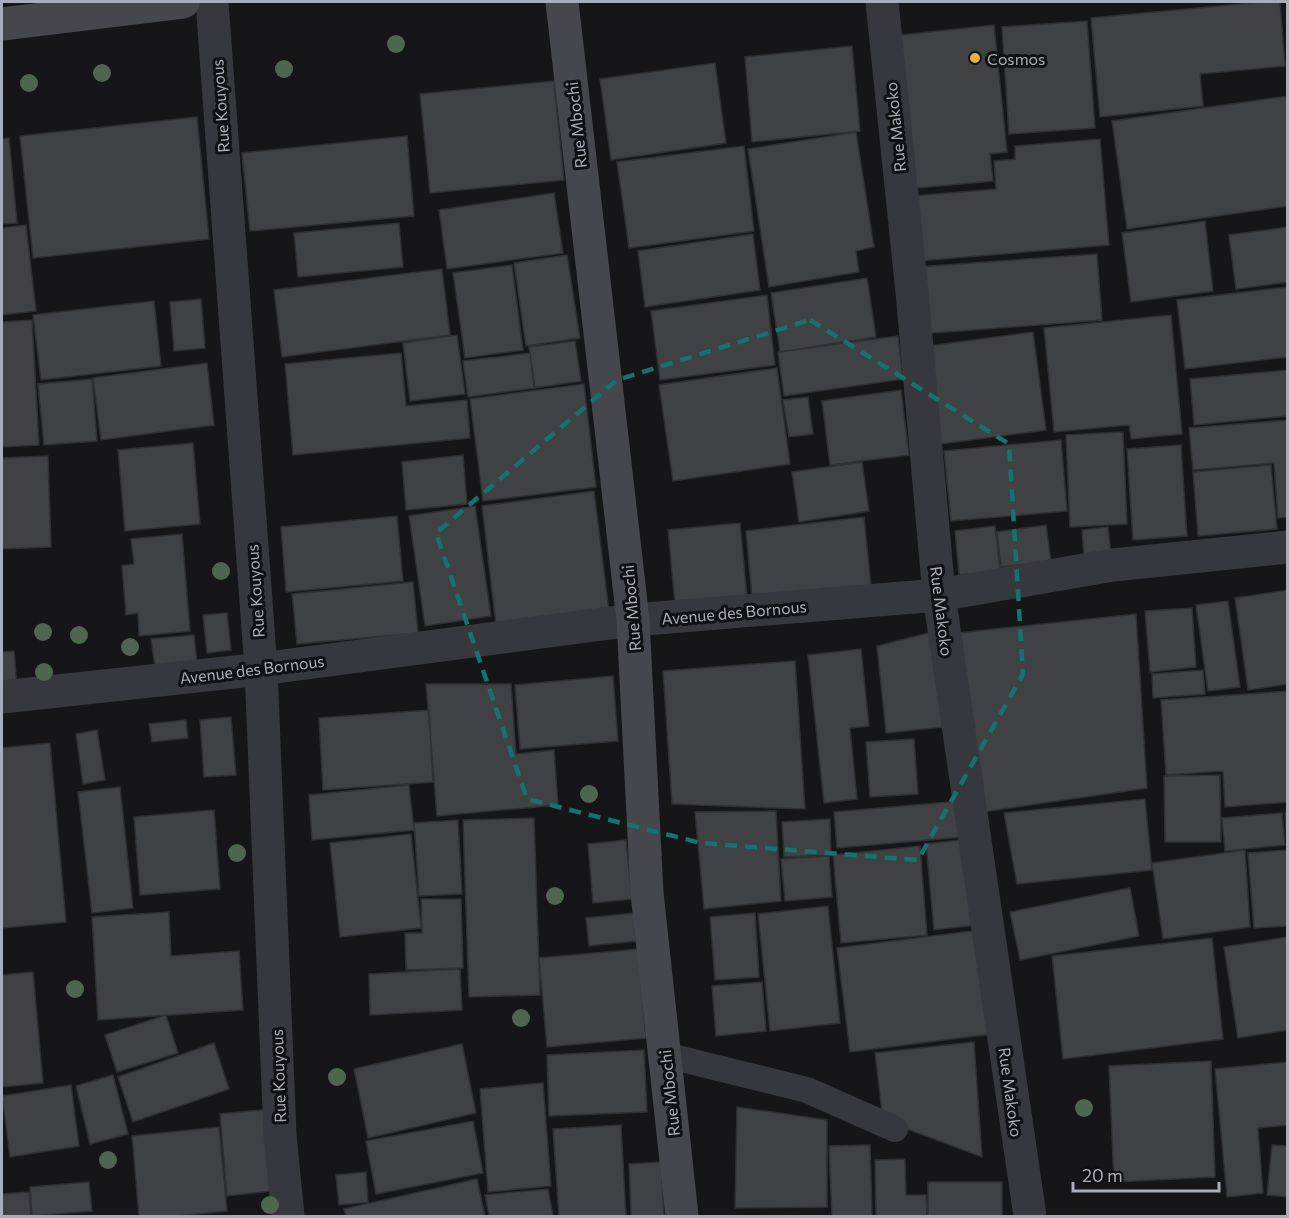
<svg xmlns="http://www.w3.org/2000/svg" width="1289" height="1218" font-family="Commissioner,sans-serif">
<rect width="100%" height="100%" fill="#161618"/>
<path fill="#404145" stroke="#303034" stroke-width="1.5" d="M1262,2H1280L1285,66L1200,74L1203,106L1100,117L1091,18Z
M1087,21L1095,128L1009,134L1002,27Z
M994,25L1007,152L990,154L993,181L907,189L892,36Z
M852,46L860,131L752,142L745,57Z
M715,63L726,143L611,160L600,79Z
M554,81L564,180L430,193L420,94Z
M1288,96V206L1127,229L1112,121Z
M197,117L209,239L33,258L20,136Z
M856,132L874,247L856,251L859,272L769,287L748,149Z
M407,136L414,216L250,231L242,153Z
M9,138L17,223L2,224V139Z
M1100,139L1109,245L919,261L913,196L996,189L994,161L1015,159V146Z
M744,146L754,231L629,248L617,162Z
M554,193L563,253L447,269L439,210Z
M1205,221L1213,291L1131,302L1122,233Z
M399,223L403,267L298,277L294,233Z
M26,225L36,311L2,315V228Z
M1288,227V282L1236,289L1229,235Z
M753,234L760,290L645,307L638,251Z
M1097,254L1102,320L921,334L917,267Z
M567,255L580,338L526,346L514,263Z
M512,265L523,350L465,358L453,273Z
M442,269L450,335L282,357L274,290Z
M867,278L876,337L780,352L771,293Z
M1288,287V357L1185,369L1177,300Z
M767,295L775,365L660,380L651,311Z
M201,299L205,348L174,351L170,302Z
M154,301L161,366L41,380L33,315Z
M1171,315L1182,434L1131,439L1129,425L1054,432L1044,328Z
M32,320L39,445L2,447V322Z
M1033,332L1046,430L941,444L929,346Z
M457,335L465,394L410,401L403,343Z
M898,336L903,379L784,396L778,352Z
M575,341L581,381L535,388L529,347Z
M401,353L406,406L467,400L470,438L293,455L285,364Z
M530,353L534,388L468,397L463,361Z
M207,363L214,425L101,440L93,378Z
M777,368L790,464L673,481L659,385Z
M1288,370V416L1194,425L1190,379Z
M92,379L97,441L44,445L38,384Z
M584,384L596,487L483,501L470,399Z
M901,390L909,455L830,465L822,401Z
M808,397L813,434L789,437L783,400Z
M1288,420V517L1278,518L1274,463L1193,470L1189,428Z
M1123,432L1127,524L1070,527L1066,435Z
M1061,440L1067,511L951,521L944,451Z
M193,443L200,524L125,531L118,450Z
M1181,445L1187,536L1133,540L1127,449Z
M463,455L467,504L406,510L402,462Z
M48,456L51,547L2,549V458Z
M862,462L869,511L799,522L792,472Z
M1271,465L1277,529L1198,536L1193,472Z
M594,491L609,611L496,625L482,506Z
M475,506L491,616L425,626L409,516Z
M397,516L403,581L286,592L281,527Z
M864,517L872,596L753,608L746,531Z
M740,523L748,608L676,615L668,530Z
M1046,525L1051,561L1001,567L997,532Z
M995,526L1000,571L959,575L955,531Z
M1108,527L1111,553L1084,556L1082,530Z
M182,534L190,631L139,636L138,613L126,615L122,566L134,564L131,539Z
M413,582L418,633L297,644L292,594Z
M1288,590V684L1248,690L1235,598Z
M1228,601L1240,687L1208,691L1196,605Z
M1192,608L1196,667L1150,672L1145,611Z
M227,613L231,650L207,653L203,615Z
M1136,614L1147,788L982,812L958,633Z
M940,630L952,726L886,733L877,646Z
M194,635L197,662L155,667L151,639Z
M861,649L869,726L850,728L857,799L824,803L808,655Z
M14,651L17,688L2,689V652Z
M795,661L805,809L672,804L663,671Z
M1203,670L1205,694L1153,698L1152,674Z
M613,676L618,741L520,749L515,685Z
M426,684H511L516,754L554,750L558,805L437,816Z
M1288,691V802L1225,807L1223,771L1166,775L1161,700Z
M429,710L433,782L323,790L319,718Z
M231,717L236,775L204,777L200,720Z
M186,720L188,738L152,742L149,724Z
M97,730L105,780L83,784L76,734Z
M914,739L918,794L870,797L866,742Z
M50,743L66,922L2,928V748Z
M1220,775L1221,842H1165L1164,776Z
M409,785L414,830L312,840L309,795Z
M120,787L133,908L92,913L78,792Z
M1145,799L1152,870L1017,884L1004,813Z
M960,801L963,837L837,848L834,812Z
M214,810L220,889L140,895L134,817Z
M776,811L781,901L704,909L695,812Z
M1282,813L1285,845L1225,851L1222,818Z
M1285,813H1288V845H1287Z
M534,818L540,995L469,997L463,820Z
M830,819L831,855L784,857L782,822Z
M458,820L462,894L419,896L414,823Z
M411,834L421,928L340,937L330,843Z
M968,839L977,925L934,930L926,844Z
M626,840L632,899L593,903L588,844Z
M920,846L927,935L841,943L833,855Z
M1245,850L1250,927L1163,939L1152,863Z
M1288,850V926L1254,928L1248,853Z
M829,856L832,897L785,901L781,859Z
M1130,888L1139,936L1020,960L1010,912Z
M421,899H461L463,968L406,970L405,933H422Z
M828,906L840,1023L770,1031L758,914Z
M169,912L171,956L239,951L243,1010L98,1020L92,917Z
M634,913L636,941L589,946L586,918Z
M755,913L759,977L715,980L710,917Z
M980,930L992,1034L850,1052L837,948Z
M1288,937V1030L1238,1038L1224,947Z
M1212,938L1223,1039L1063,1059L1052,956Z
M638,949L646,1038L547,1047L539,958Z
M460,969L462,1010L370,1015L369,974Z
M33,972L43,1083L2,1087V975Z
M762,982L766,1031L716,1036L712,986Z
M166,1015L178,1053L117,1072L105,1035Z
M974,1042L982,1157L883,1120L875,1053Z
M214,1043L229,1089L133,1122L118,1077Z
M462,1044L476,1113L368,1138L354,1069Z
M644,1050L647,1112L549,1116L547,1055Z
M1211,1061L1215,1177L1114,1182L1109,1066Z
M1288,1062V1125L1258,1128L1263,1193L1227,1197L1215,1069Z
M113,1075L128,1134L90,1144L76,1086Z
M543,1083L551,1186L488,1192L480,1089Z
M71,1085L79,1146L10,1157L2,1096Z
M737,1107L827,1120V1207L735,1208Z
M272,1109L280,1190L227,1196L220,1114Z
M473,1121L483,1173L376,1194L366,1141Z
M621,1125L626,1216H559L553,1129Z
M219,1127L227,1211L177,1216H139L132,1136Z
M870,1145L872,1216H832L829,1146Z
M1272,1145L1288,1146V1197L1267,1195Z
M905,1159L906,1195H926L927,1216H876L875,1160Z
M661,1162L664,1216H631L629,1164Z
M366,1172L368,1202L339,1205L336,1175Z
M477,1179L485,1216H346L344,1209Z
M89,1182L92,1211L32,1216L30,1187Z
M928,1182H1002V1216H928Z
M548,1189L553,1216H489L485,1195Z
M29,1192L31,1216H2V1194Z"/>
<g fill="none" stroke-linecap="round" stroke-linejoin="round">
<path stroke="#37383d" stroke-width="26" d="M665,1055L807,1090L895,1129"/>
<path stroke="#37383d" stroke-width="33" d="M212,2L261,669L280,1135L288,1216
M882,2L912,292L939,595L1030,1216
M2,697L261,669L633,620L939,595L1113,565L1288,547"/>
<path stroke="#45474d" stroke-width="33" d="M562,2L633,620L647,893L682,1216
M2,24L183,2"/>
</g>
<g fill="#506452">
<circle cx="396" cy="44" r="9"/>
<circle cx="284" cy="69" r="9"/>
<circle cx="102" cy="73" r="9"/>
<circle cx="29" cy="83" r="9"/>
<circle cx="221" cy="571" r="9"/>
<circle cx="43" cy="632" r="9"/>
<circle cx="79" cy="635" r="9"/>
<circle cx="130" cy="647" r="9"/>
<circle cx="44" cy="672" r="9"/>
<circle cx="589" cy="794" r="9"/>
<circle cx="237" cy="853" r="9"/>
<circle cx="555" cy="896" r="9"/>
<circle cx="75" cy="989" r="9"/>
<circle cx="521" cy="1018" r="9"/>
<circle cx="337" cy="1077" r="9"/>
<circle cx="1084" cy="1108" r="9"/>
<circle cx="108" cy="1160" r="9"/>
<circle cx="270" cy="1205" r="9"/>
</g>
<path fill="none" stroke="#0f766e" stroke-width="4.5" stroke-dasharray="12 8" stroke-linejoin="round" d="M810,320L1009,444L1023,674L918,860L701,843L527,799L436,533L617,380Z"/>
<circle fill="#f2b134" stroke="#111113" stroke-width="2" cx="975" cy="58" r="6"/>
<g text-anchor="middle" dominant-baseline="central" stroke-width="6" stroke-linejoin="round" paint-order="stroke">
<g font-size="16" fill="#a8adb8" stroke="#111113" text-anchor="start">
<text x="987" y="58">Cosmos</text>
</g>
<g font-size="16" fill="#a8adb8" stroke="#111113">
<text transform="translate(220 106) rotate(-94)">Rue Kouyous</text>
<text transform="translate(576 125) rotate(-96)">Rue Mbochi</text>
<text transform="translate(895 127) rotate(-96)">Rue Makoko</text>
<text transform="translate(255 591) rotate(-94)">Rue Kouyous</text>
<text transform="translate(631 608) rotate(-95)">Rue Mbochi</text>
<text transform="translate(942 611) rotate(83)">Rue Makoko</text>
<text transform="translate(734 612) rotate(-5)">Avenue des Bornous</text>
<text transform="translate(252 669) rotate(-7)">Avenue des Bornous</text>
<text transform="translate(278 1076) rotate(-92)">Rue Kouyous</text>
<text transform="translate(1011 1092) rotate(82)">Rue Makoko</text>
<text transform="translate(669 1093) rotate(-96)">Rue Mbochi</text>
</g>
</g>
<rect width="1289" height="1218" fill="none" stroke="#a8adb8" stroke-width="6"/>
<path d="M1073 1182v9h146v-9" fill="none" stroke="#a8adb8" stroke-width="3"/>
<text x="1082" y="1182" font-size="18" fill="#a8adb8" stroke="#111113" stroke-width="4.5" paint-order="stroke">20 m</text>
</svg>
